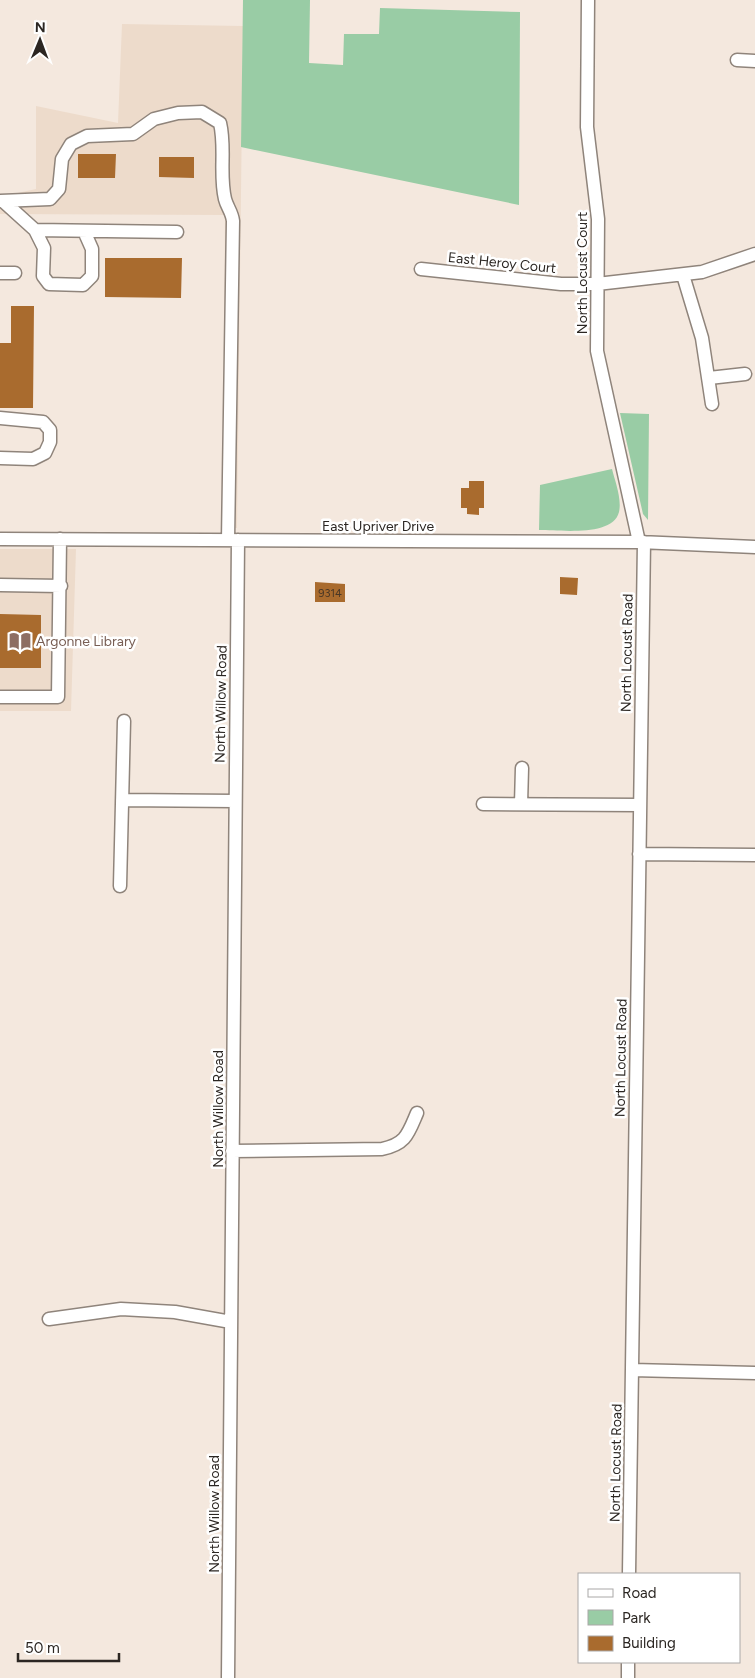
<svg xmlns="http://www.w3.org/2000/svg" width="755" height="1678" font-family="Figtree,sans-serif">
<rect width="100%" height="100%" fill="#f4e8de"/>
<path fill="#eddbcb" d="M122,24L243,26L237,528L223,527L225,215L0,214V194H13L36,189V106L118,123Z
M0,549H76L71,711H0Z"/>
<path fill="#99cca5" d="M243,0H310L309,63L343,65L344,34H379L380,8L520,12L519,205L241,147Z
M620,413L649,414L648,520L643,514Z
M612,469C615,481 622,499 619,512C613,537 560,530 539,530L540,485Z"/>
<path fill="#a96b2e" d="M78,154H116L115,178H78Z
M159,157H194V178L159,177Z
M105,258H182L181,298L105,297Z
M11,306H34L33,408H0V343H11Z
M469,481H484V508H479V515L467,514V508H461V488H469Z
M560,577L578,578L577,595L560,594Z
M315,582L345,584V602H315Z
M0,614L41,615V668H0Z"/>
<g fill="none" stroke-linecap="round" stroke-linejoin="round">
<g stroke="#8f847b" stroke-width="15">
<path id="minor" d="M588,0L587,127L598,219L597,351L639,542
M737,60L755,61
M0,201L50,199L59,189L62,159L71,144L87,136L133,134L154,119L178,113L202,112L220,123C226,148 219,174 225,199C227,207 232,212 233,221L228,540
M3,201L35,230L177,232
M35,230L44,248L43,276L49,284L83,285L92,276V249L84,231
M421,269L561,284H597L702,272L755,254
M0,273H15
M683,275L702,338L712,404
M709,378L745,374
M0,418L43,422L50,430V442L45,453L33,459L0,458
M0,539L639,542L755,547
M0,585L61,586
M0,697H58L60,539
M122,800L235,801
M483,804L640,805
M521,804L522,768
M639,854L755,855
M120,886L124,721
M232,1151L382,1149C406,1144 408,1134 417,1113
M49,1319L121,1309L175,1312L231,1322
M632,1370L755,1373
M629,1574L644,542
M228,1678L238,540
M628,1678V1662"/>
</g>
<use href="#minor" stroke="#fff" stroke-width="12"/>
</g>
<defs>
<g id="library-bare" transform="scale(1.725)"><path d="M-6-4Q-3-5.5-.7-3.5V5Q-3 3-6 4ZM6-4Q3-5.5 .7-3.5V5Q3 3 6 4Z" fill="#8d6e63" stroke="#fff" stroke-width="2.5" paint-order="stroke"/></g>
</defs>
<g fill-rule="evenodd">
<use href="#library-bare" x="20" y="641"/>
</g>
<g text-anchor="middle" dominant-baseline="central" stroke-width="5" stroke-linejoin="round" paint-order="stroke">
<g font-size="11" fill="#4a3725">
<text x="330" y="593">9314</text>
</g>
<g font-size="14" fill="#2b2622" stroke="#fff">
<text transform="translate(502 263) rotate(6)">East Heroy Court</text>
<text transform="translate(582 273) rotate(-90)">North Locust Court</text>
<text x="378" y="526">East Upriver Drive</text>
<text transform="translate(627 653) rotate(-89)">North Locust Road</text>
<text transform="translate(221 704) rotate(-89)">North Willow Road</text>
<text transform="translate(621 1058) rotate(-89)">North Locust Road</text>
<text transform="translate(218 1109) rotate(-90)">North Willow Road</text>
<text transform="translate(616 1463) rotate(-89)">North Locust Road</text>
<text transform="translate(214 1514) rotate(-90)">North Willow Road</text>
</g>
<g font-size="14" fill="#785e54" stroke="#fff" text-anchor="start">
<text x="36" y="641">Argonne Library</text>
</g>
</g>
<rect x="578" y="1573" width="162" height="90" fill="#ffffff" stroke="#aaa8a7"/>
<rect x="588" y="1589" width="25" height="8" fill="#ffffff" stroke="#aaa8a7"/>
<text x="622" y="1598" font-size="15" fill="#2b2622">Road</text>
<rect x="588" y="1610" width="25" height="15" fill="#99cca5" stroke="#aaa8a7"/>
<text x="622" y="1623" font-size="15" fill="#2b2622">Park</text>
<rect x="588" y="1636" width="25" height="15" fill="#a96b2e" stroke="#aaa8a7"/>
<text x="622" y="1648" font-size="15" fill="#2b2622">Building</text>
<g transform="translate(40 40) rotate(1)" stroke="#ffffff" stroke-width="4" paint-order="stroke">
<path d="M0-4L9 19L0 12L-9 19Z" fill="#2b2622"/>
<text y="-8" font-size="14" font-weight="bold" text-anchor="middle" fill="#2b2622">N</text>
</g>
<path d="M18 1653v8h101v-8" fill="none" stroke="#2b2622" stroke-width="2.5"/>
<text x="25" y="1653" font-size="15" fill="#2b2622" stroke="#ffffff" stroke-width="4" paint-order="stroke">50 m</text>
</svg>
